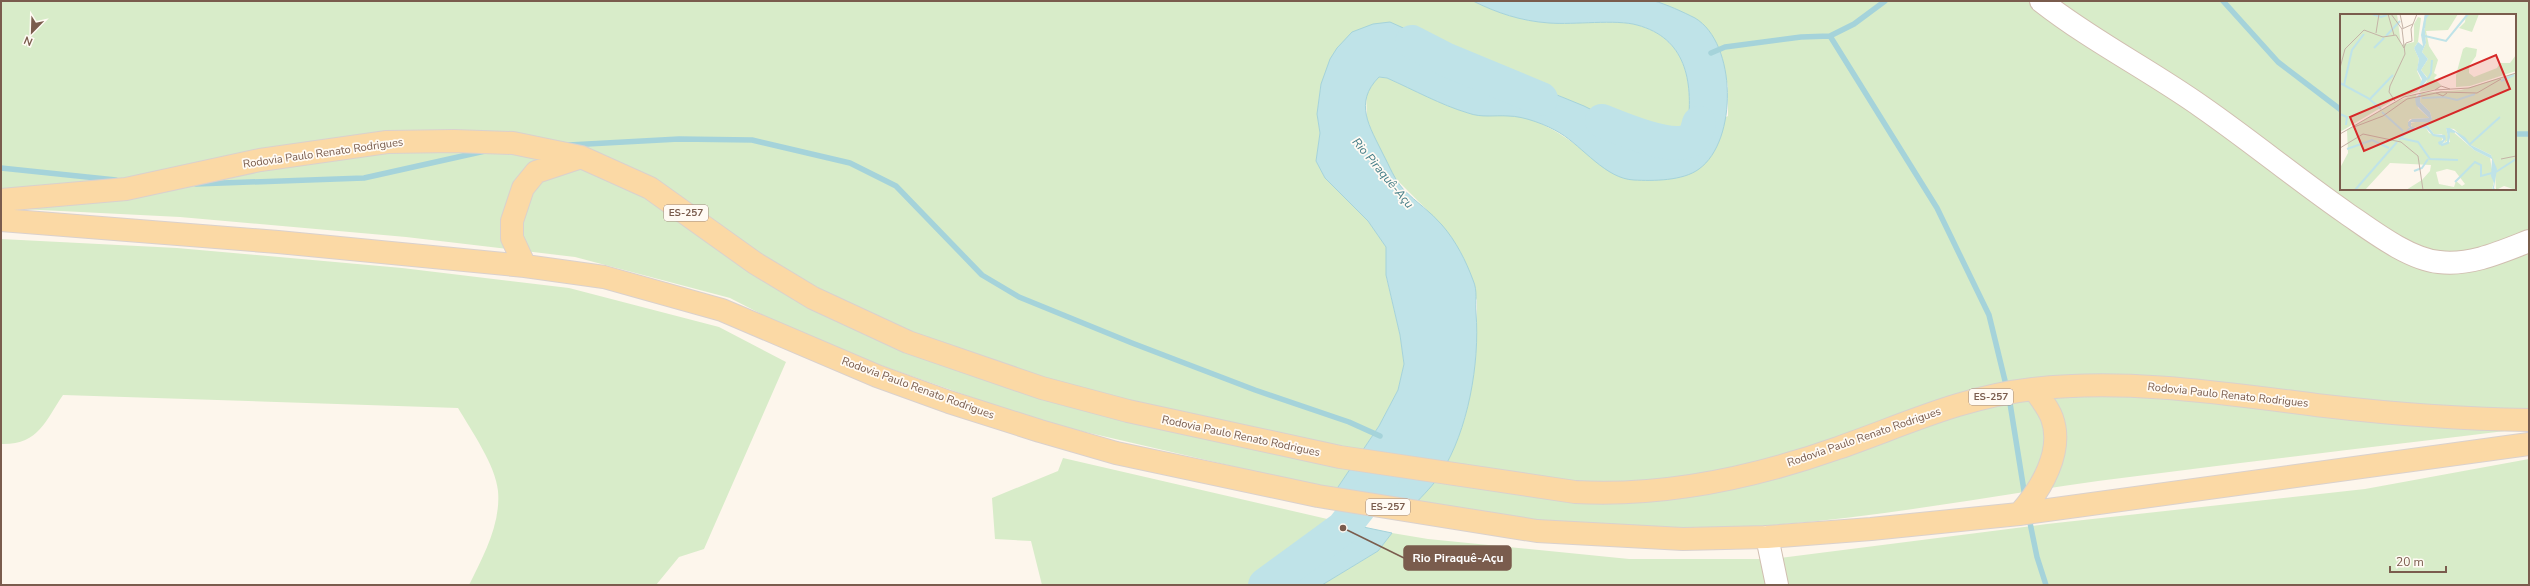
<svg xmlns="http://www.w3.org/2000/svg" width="2530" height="586" font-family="'Nunito Sans',sans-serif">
<rect width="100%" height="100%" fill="#fdf6ec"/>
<path fill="#d8ecc9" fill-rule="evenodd" d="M1,1H1473C1497,13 1521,21 1549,23C1574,25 1616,19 1637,25C1686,38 1693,81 1688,125L1674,138L1659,141L1650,139L1558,95L1516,82L1487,81L1474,77L1460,70L1445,53L1321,84L1317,114L1320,133L1316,161L1325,178L1368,221L1386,247V276L1400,335L1404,364L1398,390L1379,426L1336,490L1042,422L815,342L730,298L575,257L406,237L180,217L1,208Z
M1653,1H2529V428C2385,446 2241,462 2098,481C1971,499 1845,524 1717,528C1615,531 1515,518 1414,505L1441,474L1449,459L1465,418L1476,357L1477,300L1426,209L1392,175L1372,133L1367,118L1366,93L1378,77L1387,78C1414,90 1440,104 1468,113C1483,118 1495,114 1510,115C1547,118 1584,151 1612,173L1728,116V86L1721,56L1696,19ZM2341,15H2515V189H2341Z
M1,239L177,248L402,268L569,288L719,327L786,362L704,549L679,557L656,585H469C483,557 501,524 498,491C496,466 471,430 458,408L63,395C45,421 39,445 1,444Z
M1063,458L1349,524C1317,547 1281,564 1249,585H1042L1031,541L995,539L992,498L1058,471Z
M2529,459V585H1322L1378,551L1392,533L1428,539L1629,559H1773L2047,524L2365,489Z"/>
<path fill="#bfe3e8" stroke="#a5d3da" d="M1473,1C1516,1 1559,1 1602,1C1618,1 1638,0 1654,1C1666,4 1683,12 1695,18C1737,43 1738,141 1699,169C1683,181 1653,181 1634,180C1606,179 1583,147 1560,133C1547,125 1524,116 1508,116C1494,115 1482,118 1468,113C1441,105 1414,90 1387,78L1379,77C1353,103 1370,127 1383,154C1390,167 1394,179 1404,190C1416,202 1431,212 1442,225C1456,241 1466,261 1473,280C1478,291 1475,302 1476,313C1480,363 1468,431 1441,473C1434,485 1423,495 1414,505L1336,490L1379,426L1398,390L1404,364L1400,335L1386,275V247L1368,221L1325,178L1316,161L1320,133L1317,114L1321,84L1330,59L1337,48L1352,32L1373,24L1390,22L1430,40L1460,70L1474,77L1487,81L1516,82L1540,88L1584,106L1650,139C1667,143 1676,136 1688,125C1693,81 1686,38 1637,25C1616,19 1574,25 1549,23C1521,21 1497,13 1473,1Z
M1349,524L1392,533L1378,551L1322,585H1249C1281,564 1317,547 1349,524Z"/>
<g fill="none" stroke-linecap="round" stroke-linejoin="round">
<path stroke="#a5d3da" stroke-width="5.5" d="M2223,1L2278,62L2341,110
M1830,36L1937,208L1989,315L2007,389
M1711,53L1725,47L1801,37L1830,36L1854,24L1885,1
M2515,134H2529
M569,145L679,139L752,140L850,163L896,186L982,275L1019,297L1132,343L1255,390L1349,422L1380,436
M1,168L116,180
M196,184L364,178L485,151
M2009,397L2025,497
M2029,518L2037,557L2046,585"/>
<path stroke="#bfe3e8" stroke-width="34" d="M1412,42L1447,60L1541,99
M1602,121C1622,129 1668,149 1688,141C1696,138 1697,130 1699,123
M1265,585L1343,528L1383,477"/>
<g stroke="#d1beb0" stroke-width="24">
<path id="minor" d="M2041,1C2092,41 2150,70 2202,107C2251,141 2297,179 2346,213C2371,230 2408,259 2439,262C2470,266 2501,252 2529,241
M1767,537L1777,585"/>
</g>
<g stroke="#dad1cd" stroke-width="24">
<path id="major" d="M1,200L126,189L260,160L387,142L454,141L513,143L581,157L650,188L755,263L813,298L908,342L1042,388L1128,411L1340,457L1575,492C1665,497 1753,478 1838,448C1904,425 1962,397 2033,389C2131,378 2228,394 2325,406C2393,414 2461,419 2529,420
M1,220L278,242L525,266L604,277L722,310L877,376L949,402L1040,431L1116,453L1318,496L1537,531L1683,539L1767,537L1871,529L2019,514L2529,444
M525,266L512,238V221L523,188L536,172L578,158
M2019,514C2041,490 2064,451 2052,418C2048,407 2040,398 2034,389"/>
</g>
<use href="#minor" stroke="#fff" stroke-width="22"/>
<use href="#major" stroke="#fbd9a5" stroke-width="22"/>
</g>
<g text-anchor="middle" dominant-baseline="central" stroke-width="3.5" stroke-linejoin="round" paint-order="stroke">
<g fill="#fffaf3" stroke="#a28b7f" stroke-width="1">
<rect x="664" y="205" width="44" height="16" rx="3"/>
<rect x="1969" y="389" width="44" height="16" rx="3"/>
<rect x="1366" y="499" width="44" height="16" rx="3"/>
</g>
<g font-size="10" font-weight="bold" fill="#7a5c4d">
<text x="686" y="213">ES-257</text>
<text x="1991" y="397">ES-257</text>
<text x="1388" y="507">ES-257</text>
</g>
<g font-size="11" fill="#7a5c4d" stroke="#fffaf3">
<text transform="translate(323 153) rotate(-8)">Rodovia Paulo Renato Rodrigues</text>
<text transform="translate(918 388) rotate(20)">Rodovia Paulo Renato Rodrigues</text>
<text transform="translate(2228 395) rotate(6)">Rodovia Paulo Renato Rodrigues</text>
<text transform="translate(1241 436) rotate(12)">Rodovia Paulo Renato Rodrigues</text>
<text transform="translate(1864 437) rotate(-19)">Rodovia Paulo Renato Rodrigues</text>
</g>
<g font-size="12" font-style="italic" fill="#437c86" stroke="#fffaf3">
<text transform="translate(1383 173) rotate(50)">Rio Piraquê-Açu</text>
</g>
</g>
<g transform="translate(2340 14)">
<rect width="176" height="176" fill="#fdf6ec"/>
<path d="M0,0H57L61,31L74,28V10L78,3L81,4L78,28L74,34L79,45L77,57L82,68L77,78L54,86L0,118ZM89,0H118L108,16L86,17L89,32L98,46L94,59L97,61L94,64L101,71L98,75L79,78L87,67V63L81,56L88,45L82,38L86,29L84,7ZM126,0H139L132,18L119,14L125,8ZM126,33L137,35L136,42L129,52V59L134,63L157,54L160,49H170L176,41V57L130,72L116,73V61L123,35ZM176,59V176L164,172L156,176L155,157L151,141L131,131L114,115L106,114L109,126L102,130L105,127L102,120H94L87,111L73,114L70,109L92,105L90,98L80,88L81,79L121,76ZM76,80L78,94L89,104L70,105L68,108L69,114H86L89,119L103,124L99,131L110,128L108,118L111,116L134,136L150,144L154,167L152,176H66L82,166L90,157L91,151L50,149L25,176H0V154L8,139L7,116L55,88ZM107,155L115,157L125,170L122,172L116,167L114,173L99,170L96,158Z" fill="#d8ecc9" fill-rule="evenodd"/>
<path d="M85,0L89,1L84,7L86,29L82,38L88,45L81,56L88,65L77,78L82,65L77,56L79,45L74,34L78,28L83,32L81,21ZM81,79L80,88L90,98L92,105L89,108H71V112L75,114L87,111L94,120L105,121L106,125L102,130L109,127L106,114H110L125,123L131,131L151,141L157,155L154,174L156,176H152L154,169L151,162L152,145L134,136L115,118H108L110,123L108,129L99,131L98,128L103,126V124L93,122L86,114L72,116L68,112V108L72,105L89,104L76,91L75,84Z" fill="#bfe3e8"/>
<path fill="none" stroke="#bfe3e8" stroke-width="2" d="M32,0L41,3L47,1M84,14L86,0M46,22L60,7M85,22L106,27L128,0M34,34L44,24M88,65L91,59L92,46M161,67L174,61M0,69L28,84L41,95M4,71L12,36L24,20M82,84L104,83L117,86L135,80M30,85L53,61M42,98L63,117M0,100L7,103L6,111M60,124L78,128L90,145L118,146M59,126L70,114M100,129L102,131L108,129L109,117L115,118M129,131L160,103M7,135L32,126L49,134M74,157L82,154L88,145M156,158L176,145M115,168L135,148L141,151V162L152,159M15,176L57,128"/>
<path fill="none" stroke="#c5b3a7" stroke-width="1" d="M48,0L54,21M51,0L62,15L65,40L50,72L49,78L55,87M60,0L63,14M62,15L73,10M36,19L39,0M0,54L5,35L24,16L43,23L56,21L64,34L66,29L72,27L71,15L77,0M95,76L101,72L110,75M96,79L103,82L107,79M14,113L43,102L67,85L101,78L137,79L161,65M0,120L64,83L95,76L129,74L176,59M0,134L23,120L61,128L78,142L83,176M161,145L176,142"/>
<path fill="#d62828" fill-opacity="0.15" stroke="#d62828" stroke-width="2" d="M156,41L170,75L24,137L10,103Z"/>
<rect width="176" height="176" fill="none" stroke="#7a5c4d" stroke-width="2"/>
</g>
<path fill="none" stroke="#7a5c4d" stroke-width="1.5" d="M1343 528L1404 558"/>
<circle fill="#7a5c4d" stroke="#fffaf3" stroke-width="1.5" cx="1343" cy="528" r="4"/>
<rect fill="#7a5c4d" stroke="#7a5c4d" stroke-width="1.5" x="1404" y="546" width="107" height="24" rx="4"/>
<g font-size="12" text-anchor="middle" font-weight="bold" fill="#fff">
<text x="1458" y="562">Rio Piraquê-Açu</text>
</g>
<rect width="2530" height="586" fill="none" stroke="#7a5c4d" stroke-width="4"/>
<g transform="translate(32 32) rotate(203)" stroke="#fffaf3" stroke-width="3" paint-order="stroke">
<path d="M0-3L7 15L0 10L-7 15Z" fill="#7a5c4d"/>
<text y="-6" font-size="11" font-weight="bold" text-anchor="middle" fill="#7a5c4d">N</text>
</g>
<path d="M2390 566v6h56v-6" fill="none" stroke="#7a5c4d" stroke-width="2"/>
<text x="2396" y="566" font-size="12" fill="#7a5c4d" stroke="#fffaf3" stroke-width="3" paint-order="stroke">20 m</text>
</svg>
